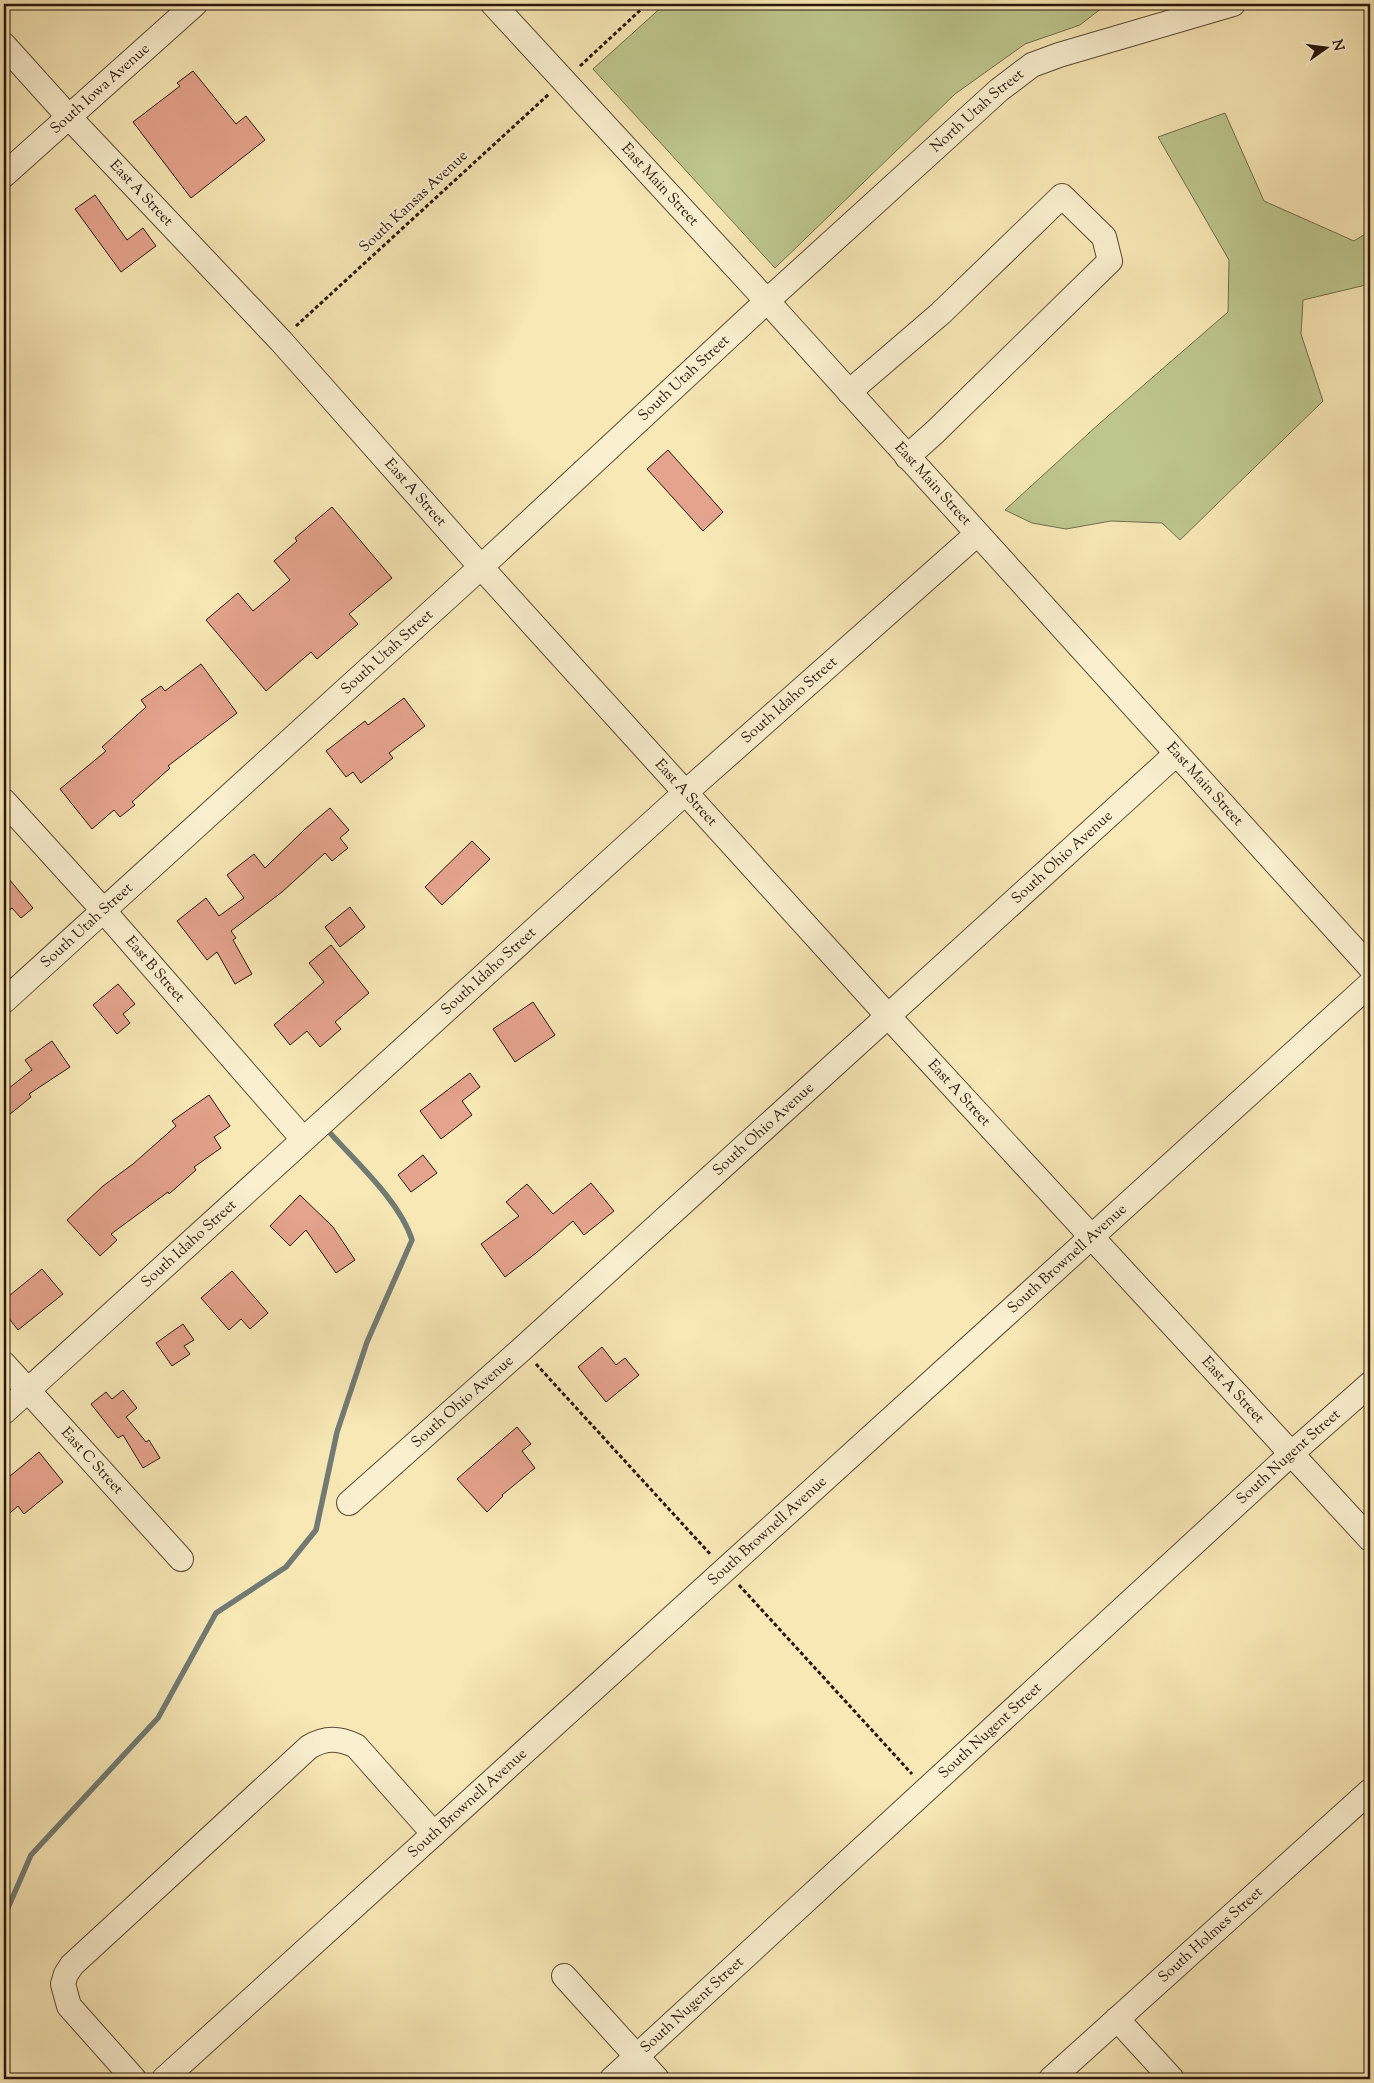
<svg xmlns="http://www.w3.org/2000/svg" width="1374" height="2083" font-family="'Sorts Mill Goudy',serif">
<rect width="100%" height="100%" fill="#f7e8b5"/>
<filter id="stains"><feTurbulence type="fractalNoise" baseFrequency=".004" numOctaves="4"/><feColorMatrix values="0 0 0 0 .2 0 0 0 0 .09 0 0 0 0 .02 0 0 0 .5 -.17"/></filter>
<radialGradient id="worn" r=".72"><stop offset=".6" stop-color="#630" stop-opacity="0"/><stop offset="1" stop-color="#630" stop-opacity=".3"/></radialGradient>
<path fill="#bdc68d" stroke="#736e4c" d="M665,4H1107L1080,25L1025,44L955,94L775,268L593,69Z
M1225,113L1264,201L1354,241L1370,231V284L1303,300L1301,334L1323,401L1180,540L1162,523L1111,521L1066,529L1032,523L1005,510L1100,423L1228,312L1229,260L1158,137Z"/>
<g fill="none" stroke-linecap="round" stroke-linejoin="round">
<path stroke="#727b73" stroke-width="5.5" d="M4,1917L31,1855L158,1718L216,1613L286,1567L316,1530L337,1432L367,1342L412,1240C400,1202 358,1164 331,1134"/>
</g>
<path fill="#e4a38c" stroke="#29170b" d="M193,71L236,124L246,116L265,140L191,198L133,122L180,86L177,83Z
M95,195L127,240L143,228L156,246L121,272L75,209Z
M668,450L723,512L703,531L647,469Z
M332,507L392,578L349,614L358,624L317,659L311,652L266,691L206,620L238,593L253,611L290,580L274,561L297,541L295,538Z
M201,664L237,713L168,766L170,768L132,802L135,805L120,817L114,810L92,829L60,789L106,751L102,747L146,707L141,700L161,686L165,691Z
M404,698L425,726L389,753L393,758L361,783L353,772L346,777L326,751L365,721L368,725Z
M330,808L349,830L340,838L348,848L332,861L325,853L282,892L231,931L236,938L233,940L252,974L235,984L217,952L207,960L177,921L206,898L219,916L244,898L227,875L254,854L265,868L305,829Z
M472,841L490,859L442,905L425,887Z
M4,873L33,908L21,918L12,908L4,915Z
M350,907L365,927L340,947L325,927Z
M331,945L369,993L335,1022L341,1029L320,1047L307,1031L290,1045L274,1025L324,982L309,963Z
M118,984L135,1004L123,1014L130,1023L117,1034L93,1005Z
M533,1002L555,1035L515,1062L493,1029Z
M52,1041L70,1067L29,1094L31,1097L4,1119V1092L32,1070L25,1060Z
M470,1073L480,1087L462,1101L472,1115L441,1139L420,1111Z
M209,1095L230,1126L214,1137L221,1148L194,1167L196,1170L169,1194L168,1192L111,1234L117,1240L100,1256L67,1220L103,1186L133,1164L176,1126L172,1121Z
M423,1155L437,1173L411,1192L398,1175Z
M591,1183L614,1211L584,1235L573,1221L536,1253L505,1277L481,1244L519,1216L506,1202L527,1184L553,1214Z
M300,1195L333,1227L355,1260L336,1273L306,1230L290,1246L270,1226Z
M42,1269L63,1294L18,1330L4,1312V1300Z
M232,1271L268,1313L250,1329L241,1319L229,1330L201,1298Z
M183,1324L194,1340L184,1346L190,1354L172,1366L156,1343Z
M602,1347L616,1365L625,1358L639,1375L606,1402L578,1367Z
M123,1390L137,1408L126,1417L146,1442L149,1440L160,1458L143,1468L123,1435L118,1438L91,1404L106,1392L112,1399Z
M517,1427L531,1444L522,1451L535,1468L502,1495L503,1496L487,1512L457,1479Z
M39,1452L63,1482L24,1514L18,1506L4,1518V1481Z"/>
<g fill="none" stroke-linecap="round" stroke-linejoin="round">
<g stroke="#5c4b36" stroke-width="26">
<g id="minor">
<path id="s1" d="M493,4L767,301L1370,967"/>
<path id="s2" d="M4,45L68,116L281,341L481,567L888,1016L1370,1539"/>
<path id="s3" d="M4,175L195,4"/>
<path d="M849,392L941,313L1062,196L1104,237L1110,261L935,432L907,457"/>
<path id="s4" d="M4,801L103,910L303,1139"/>
<path id="s5" d="M4,1001L481,567L767,301L999,90L1032,65L1059,55L1233,4"/>
<path id="s6" d="M4,1364L181,1559"/>
<path id="s7" d="M4,1412L686,792L977,534"/>
<path id="s8" d="M349,1503L522,1349L1176,754"/>
<path d="M564,1976L657,2079"/>
<path d="M1117,2019L1172,2079"/>
<path d="M134,2079L69,2006L63,1984L66,1974L72,1965L309,1747C326,1737 339,1738 356,1746L434,1834"/>
<path id="s9" d="M164,2079L1370,984"/>
<path id="s10" d="M612,2079L1292,1453L1370,1384"/>
<path id="s11" d="M1051,2079L1370,1791"/>
</g>
</g>
<path stroke="#29170b" stroke-width="3" stroke-dasharray="4 2.5" stroke-linecap="butt" d="M580,66L647,4
M296,326L549,94
M536,1364L711,1555
M739,1585L912,1774"/>
<use href="#minor" stroke="#faf0cf" stroke-width="24"/>
</g>
<g text-anchor="middle" dominant-baseline="central" stroke-width="4.5" stroke-linejoin="round" paint-order="stroke">
<g font-size="15" fill="#29170b" stroke="#faf0cf">
<text stroke="none"><textPath href="#s3" startOffset="129">South Iowa Avenue</textPath></text>
<text stroke="none"><textPath href="#s5" startOffset="1319">North Utah Street</textPath></text>
<text stroke="none"><textPath href="#s1" startOffset="246">East Main Street</textPath></text>
<text stroke="none"><textPath href="#s2" startOffset="202">East A Street</textPath></text>
<text transform="translate(414 202) rotate(-43)">South Kansas Avenue</text>
<text stroke="none"><textPath href="#s5" startOffset="922">South Utah Street</textPath></text>
<text stroke="none"><textPath href="#s1" startOffset="651">East Main Street</textPath></text>
<text stroke="none"><textPath href="#s2" startOffset="608">East A Street</textPath></text>
<text stroke="none"><textPath href="#s5" startOffset="518">South Utah Street</textPath></text>
<text stroke="none"><textPath href="#s7" startOffset="1060">South Idaho Street</textPath></text>
<text stroke="none"><textPath href="#s1" startOffset="1056">East Main Street</textPath></text>
<text stroke="none"><textPath href="#s2" startOffset="1012">East A Street</textPath></text>
<text stroke="none"><textPath href="#s8" startOffset="962">South Ohio Avenue</textPath></text>
<text stroke="none"><textPath href="#s5" startOffset="112">South Utah Street</textPath></text>
<text stroke="none"><textPath href="#s4" startOffset="226">East B Street</textPath></text>
<text stroke="none"><textPath href="#s7" startOffset="655">South Idaho Street</textPath></text>
<text stroke="none"><textPath href="#s2" startOffset="1418">East A Street</textPath></text>
<text stroke="none"><textPath href="#s8" startOffset="558">South Ohio Avenue</textPath></text>
<text stroke="none"><textPath href="#s7" startOffset="250">South Idaho Street</textPath></text>
<text stroke="none"><textPath href="#s9" startOffset="1220">South Brownell Avenue</textPath></text>
<text stroke="none"><textPath href="#s2" startOffset="1822">East A Street</textPath></text>
<text stroke="none"><textPath href="#s8" startOffset="152">South Ohio Avenue</textPath></text>
<text stroke="none"><textPath href="#s10" startOffset="919">South Nugent Street</textPath></text>
<text stroke="none"><textPath href="#s6" startOffset="131">East C Street</textPath></text>
<text stroke="none"><textPath href="#s9" startOffset="815">South Brownell Avenue</textPath></text>
<text stroke="none"><textPath href="#s10" startOffset="514">South Nugent Street</textPath></text>
<text stroke="none"><textPath href="#s9" startOffset="410">South Brownell Avenue</textPath></text>
<text stroke="none"><textPath href="#s11" startOffset="215">South Holmes Street</textPath></text>
<text stroke="none"><textPath href="#s10" startOffset="109">South Nugent Street</textPath></text>
</g>
</g>
<rect width="1374" height="2083" fill="none" stroke="#f7e8b5" stroke-width="20"/>
<rect x="5" y="5" width="1364" height="2073" fill="none" stroke="#29170b" stroke-width="2.5"/>
<rect x="10" y="10" width="1354" height="2063" fill="none" stroke="#29170b"/>
<g transform="translate(1326 48) rotate(76)" stroke="#faf0cf" stroke-width="4" paint-order="stroke">
<path d="M0-4L9 19L0 12L-9 19Z" fill="#29170b"/>
<text y="-8" font-size="14" font-weight="bold" text-anchor="middle" fill="#29170b">N</text>
</g>
<rect width="100%" height="100%" filter="url(#stains)"/>
<rect width="100%" height="100%" fill="url(#worn)"/>
</svg>
